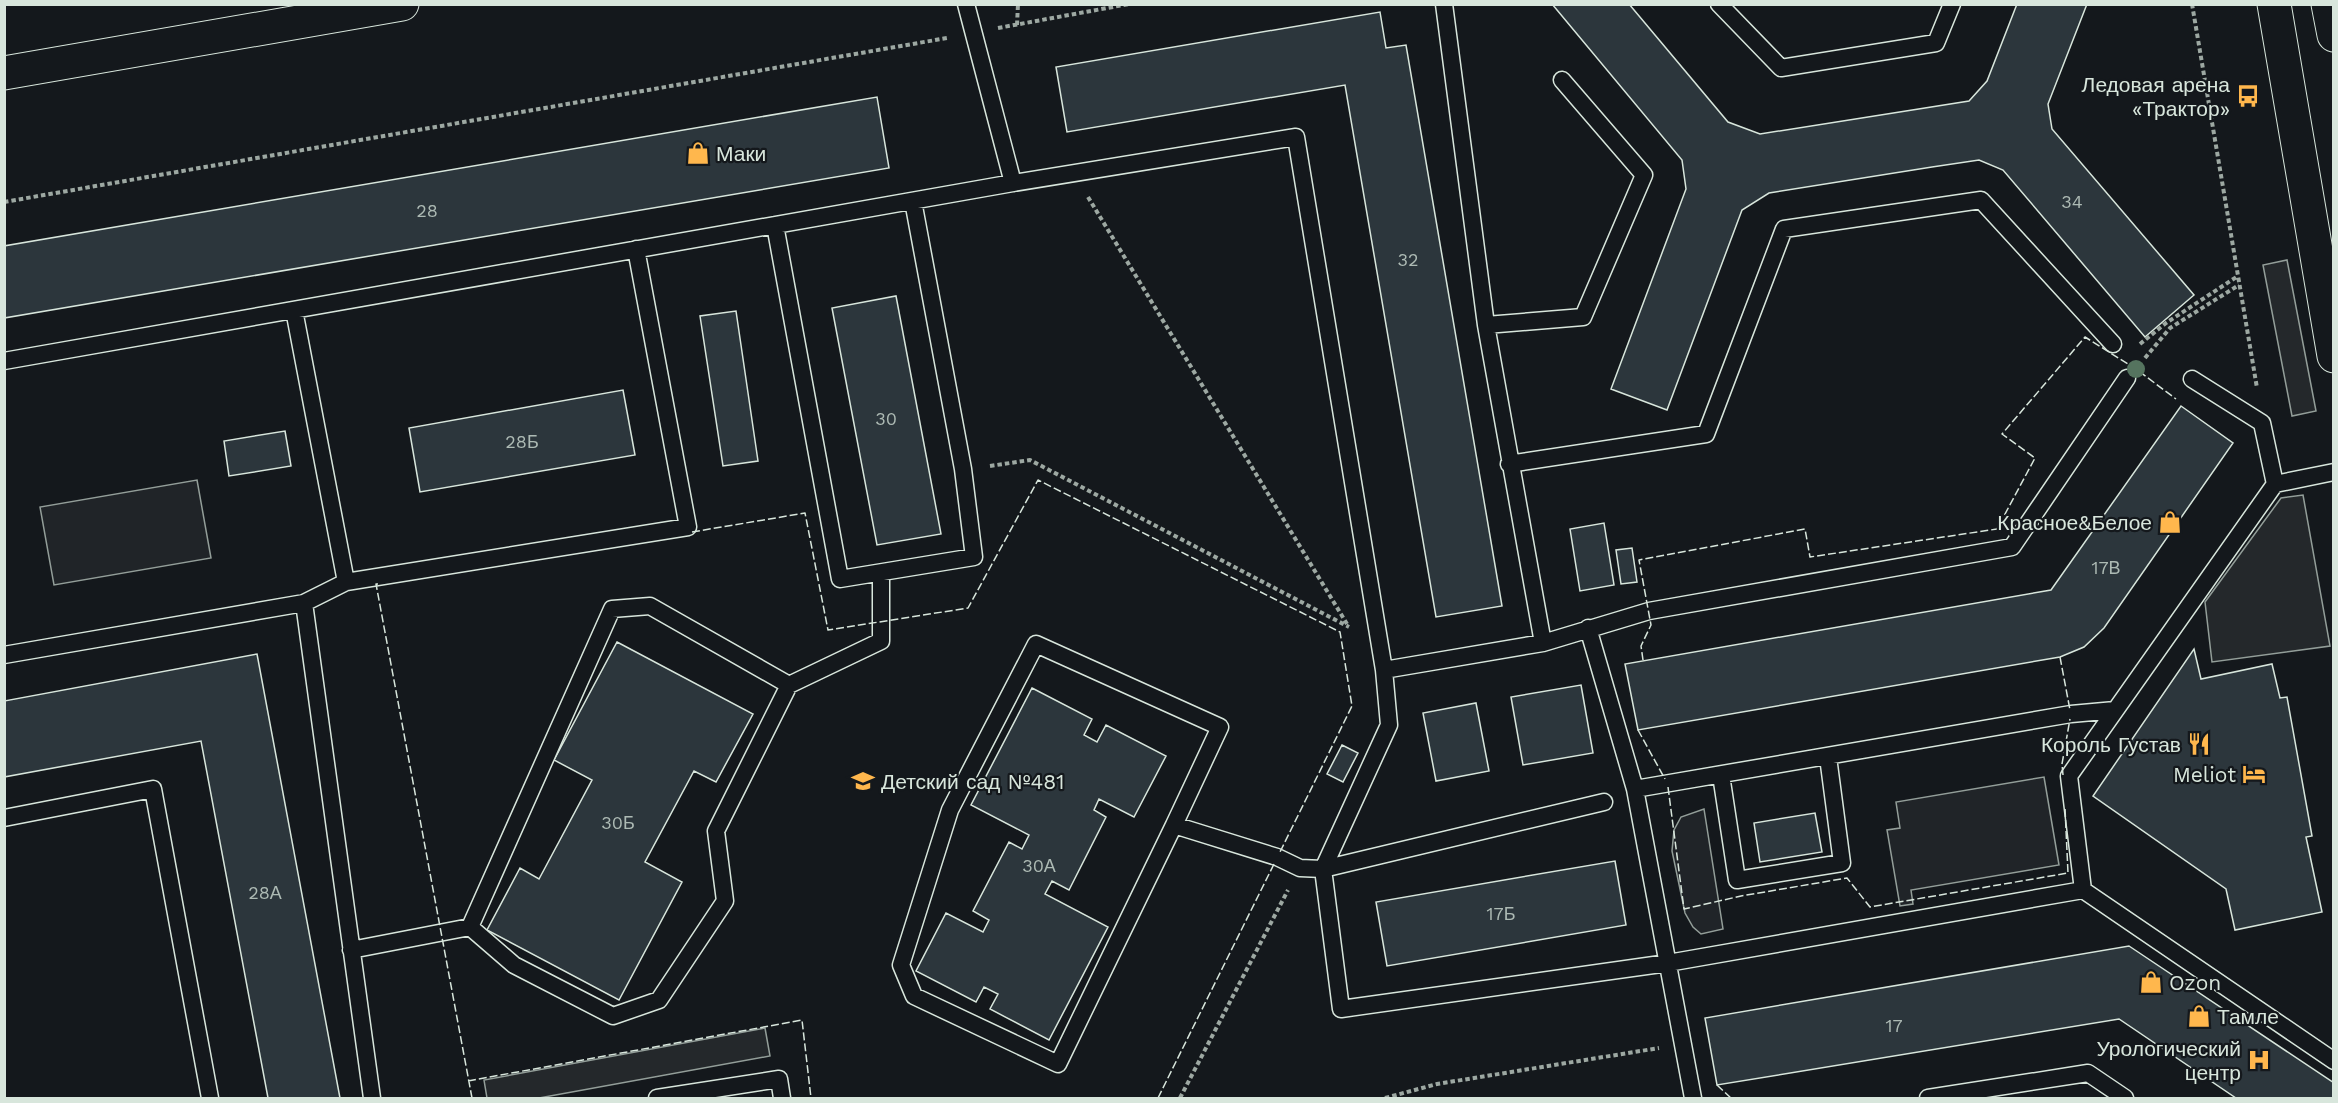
<svg xmlns="http://www.w3.org/2000/svg" width="2338" height="1103" font-family="'Work Sans',sans-serif">
<rect width="100%" height="100%" fill="#14181c"/>
<path fill="#202428" stroke="#939e99" stroke-width="1.5" d="M197,480L211,558L54,585L40,507Z
M2044,777L2059,865L1911,890L1913,904L1900,906L1887,830L1900,828L1896,802Z
M1704,809L1723,929L1701,934L1693,927L1685,913L1672,851L1674,830L1681,817Z"/>
<path fill="#24282b" stroke="#939e99" stroke-width="1.5" d="M2287,260L2316,411L2292,416L2263,265Z
M2303,495L2330,646L2212,662L2205,602L2281,498Z
M765,1028L770,1056L539,1098H487L484,1080Z"/>
<path fill="#2c363c" stroke="#d8e6dc" stroke-width="1.5" d="M1552,4H1629L1728,122L1760,134L1969,101L1987,81L2017,4H2087L2048,104L2052,129L2194,295L2145,337L2003,170L1979,160L1932,167L1769,193L1742,210L1667,410L1611,389L1686,189L1682,160Z
M1380,12L1386,48L1406,45L1502,606L1436,617L1345,85L1067,132L1056,67Z
M877,97L889,168L4,318V246Z
M896,296L941,534L877,545L832,308Z
M736,311L758,461L723,466L700,316Z
M623,390L635,455L420,492L409,428Z
M2181,406L2233,443L2104,628L2084,647L2060,657L1638,730L1625,664L2051,590Z
M285,431L291,466L229,476L224,441Z
M1604,523L1614,585L1580,591L1570,529Z
M1632,548L1637,582L1621,584L1616,550Z
M617,642L753,714L716,782L694,771L645,862L682,882L619,1000L487,930L520,868L539,879L592,780L554,760Z
M2194,649L2201,679L2272,664L2280,698L2287,697L2312,836L2306,837L2322,912L2235,930L2226,889L2093,796Z
M257,654L340,1098H268L201,741L4,777V701Z
M1581,685L1593,753L1523,765L1511,697Z
M1032,688L1092,719L1084,735L1097,742L1106,725L1166,756L1134,817L1099,799L1094,810L1106,817L1069,890L1052,881L1045,894L1108,927L1049,1040L990,1009L998,994L984,987L976,1002L916,971L946,913L983,932L989,920L973,911L1009,842L1022,849L1029,835L971,805Z
M1476,703L1489,771L1436,781L1423,713Z
M1342,745L1358,753L1343,782L1327,774Z
M1815,813L1822,852L1760,862L1754,823Z
M1615,861L1626,925L1387,966L1376,902Z
M2129,946L2334,1083V1098H2236L2119,1019L1717,1085L1705,1018Z"/>
<g fill="none" stroke-linecap="round" stroke-linejoin="round">
<g stroke="#d8e6dc" stroke-width="19">
<path id="lane" d="M966,4L1013,183
M1444,4L1486,325L1543,643
M1719,4L1781,68L1936,43L1952,4
M775,225L840,579L974,557L963,469L913,201
M1486,325L1583,317L1644,175L1562,80
M4,361L1013,183L1296,137L1384,670L1389,725L1323,869L1341,1009L1668,963L2083,890L2334,1061
M2192,379L2262,423L2275,484
M1509,464L1706,434L1784,229L1981,200L2113,344
M346,582L688,527L636,249
M304,603L372,1098
M1588,628L1635,789L1693,1098
M4,655L304,603L346,582L294,310
M1384,670L1543,643L1649,611L2012,547L2127,378
M789,685L881,641V573
M1721,775L1737,880L1842,863L1828,757
M1635,789L2071,714L2115,710
M4,818L153,789L210,1098
M1174,825L1058,1064L914,996L901,965L950,810L1036,644L1220,727L1174,825L1277,857L1300,868L1323,869L1604,802
M2083,890L2069,776L2275,484L2334,472
M351,950L470,927L612,609L650,606L789,685L716,831L725,901L659,1000L613,1016L514,965L470,927
M657,1098L779,1079L782,1098
M1928,1098L2088,1073L2125,1098"/>
</g>
<g stroke="#d8e6dc" stroke-width="35">
<path id="secondary" d="M2274,4L2334,356
M2328,4L2334,35
M4,73L402,4"/>
</g>
<path stroke="#9da8a2" stroke-width="4" stroke-dasharray="4.5 3" stroke-linecap="butt" d="M2192,4L2257,388
M1017,25L1018,4
M998,28L1129,4
M1088,197L1347,624
M4,202L947,38
M2140,344L2166,323L2238,276
M2145,358L2170,328L2239,285
M990,466L1030,460L1349,627
M1180,1098L1288,890
M1385,1098L1437,1084L1659,1048"/>
<use href="#lane" stroke="#14181c" stroke-width="16"/>
<use href="#secondary" stroke="#14181c" stroke-width="33"/>
<path stroke="#d8e6dc" stroke-width="1.5" stroke-dasharray="8 3" stroke-linecap="butt" d="M692,532L805,513L828,630L968,608L1038,480L1340,632L1352,706L1279,854
M378,584H376L472,1098
M2060,657L2070,710
M1643,660L1641,646L1651,625L1639,560L1805,529L1810,557L1997,529L2035,458L2002,434L2085,337L2136,369L2176,399
M1638,730L1665,779
M2063,775L2062,764L2070,719
M1668,787L1684,909L1741,896L1847,878L1870,907L2068,873L2065,808
M468,1081L802,1020L811,1098
M1717,1085L1731,1098
M1158,1098L1275,862"/>
</g>
<circle fill="#55745f" cx="2136" cy="369" r="9"/>
<defs>
<g id="bus-bare" transform="scale(1.8)"><path d="M-5-6H5V4H4V6H2V4H-2V6H-4V4H-5ZM-3.5-4V0h7V-4ZM-3.5 1.2v1.5H-2V1.2ZM2 1.2v1.5H3.5V1.2Z" fill="#ffb74d" stroke="#14181c" stroke-width="2.5" paint-order="stroke"/></g>
<g id="shop-bare" transform="scale(1.8)"><path d="M-5-2.5h2.3a2.7 3.5 0 0 1 5.4 0H5L5.5 6h-11ZM-1.5-2.5h3a1.5 2.3 0 0 0-3 0Z" fill="#ffb74d" stroke="#14181c" stroke-width="2.5" paint-order="stroke"/></g>
<g id="restaurant-bare" transform="scale(1.8)"><path d="M-5-6h1v4h1v-4h1v4h1v-4h1v5L-1.5 .5V6h-2V.5L-5-1ZM5-6V6H3V1.5H1.5Q1.5-4 5-6Z" fill="#ffb74d" stroke="#14181c" stroke-width="2.5" paint-order="stroke"/></g>
<g id="hotel-bare" transform="scale(1.8)"><path d="M-6-4.5h1.5V1H6V5H4.5V3h-9V5H-6ZM-4 0a1.8 1.8 0 1 1 3.6 0ZM.5 0V-2.5h3Q6-2.5 6 0Z" fill="#ffb74d" stroke="#14181c" stroke-width="2.5" paint-order="stroke"/></g>
<g id="school-bare" transform="scale(1.8)"><path d="M0-5L7-2L0 1L-7-2ZM-4 1L0 2.5L4 1V4Q0 6-4 4Z" fill="#ffb74d" stroke="#14181c" stroke-width="2.5" paint-order="stroke"/></g>
<g id="hospital-bare" transform="scale(1.8)"><path d="M-5-5h3v3.5h4V-5h3V5h-3V1.5h-4V5h-3Z" fill="#ffb74d" stroke="#14181c" stroke-width="2.5" paint-order="stroke"/></g>
</defs>
<g fill-rule="evenodd">
<use href="#bus-bare" x="2248" y="96"/>
<use href="#shop-bare" x="698" y="153"/>
<use href="#shop-bare" x="2170" y="522"/>
<use href="#restaurant-bare" x="2199" y="744"/>
<use href="#hotel-bare" x="2254" y="774"/>
<use href="#school-bare" x="863" y="781"/>
<use href="#shop-bare" x="2151" y="982"/>
<use href="#shop-bare" x="2199" y="1016"/>
<use href="#hospital-bare" x="2259" y="1060"/>
</g>
<g text-anchor="middle" dominant-baseline="central" stroke-width="4.5" stroke-linejoin="round" paint-order="stroke">
<g font-size="18" fill="#adbab4">
<text x="2072" y="201">34</text>
<text x="427" y="210">28</text>
<text x="1408" y="259">32</text>
<text x="886" y="418">30</text>
<text x="522" y="441">28Б</text>
<text x="2106" y="567">17В</text>
<text x="618" y="822">30Б</text>
<text x="1039" y="865">30А</text>
<text x="265" y="892">28А</text>
<text x="1501" y="913">17Б</text>
<text x="1894" y="1025">17</text>
</g>
<g font-size="21" fill="#d8e6dc" stroke="#14181c" text-anchor="end">
<text x="2230" y="84">Ледовая арена<tspan x="2230" dy="24">«Трактор»</tspan></text>
<text x="716" y="153" text-anchor="start">Маки</text>
<text x="2152" y="522">Красное&amp;Белое</text>
<text x="2181" y="744">Король Густав</text>
<text x="2236" y="774">Meliot</text>
<text x="881" y="781" text-anchor="start">Детский сад №481</text>
<text x="2169" y="982" text-anchor="start">Ozon</text>
<text x="2217" y="1016" text-anchor="start">Тамле</text>
<text x="2241" y="1048">Урологический<tspan x="2241" dy="24">центр</tspan></text>
</g>
</g>
<rect width="2338" height="1103" fill="none" stroke="#d8e6dc" stroke-width="12"/>
</svg>
